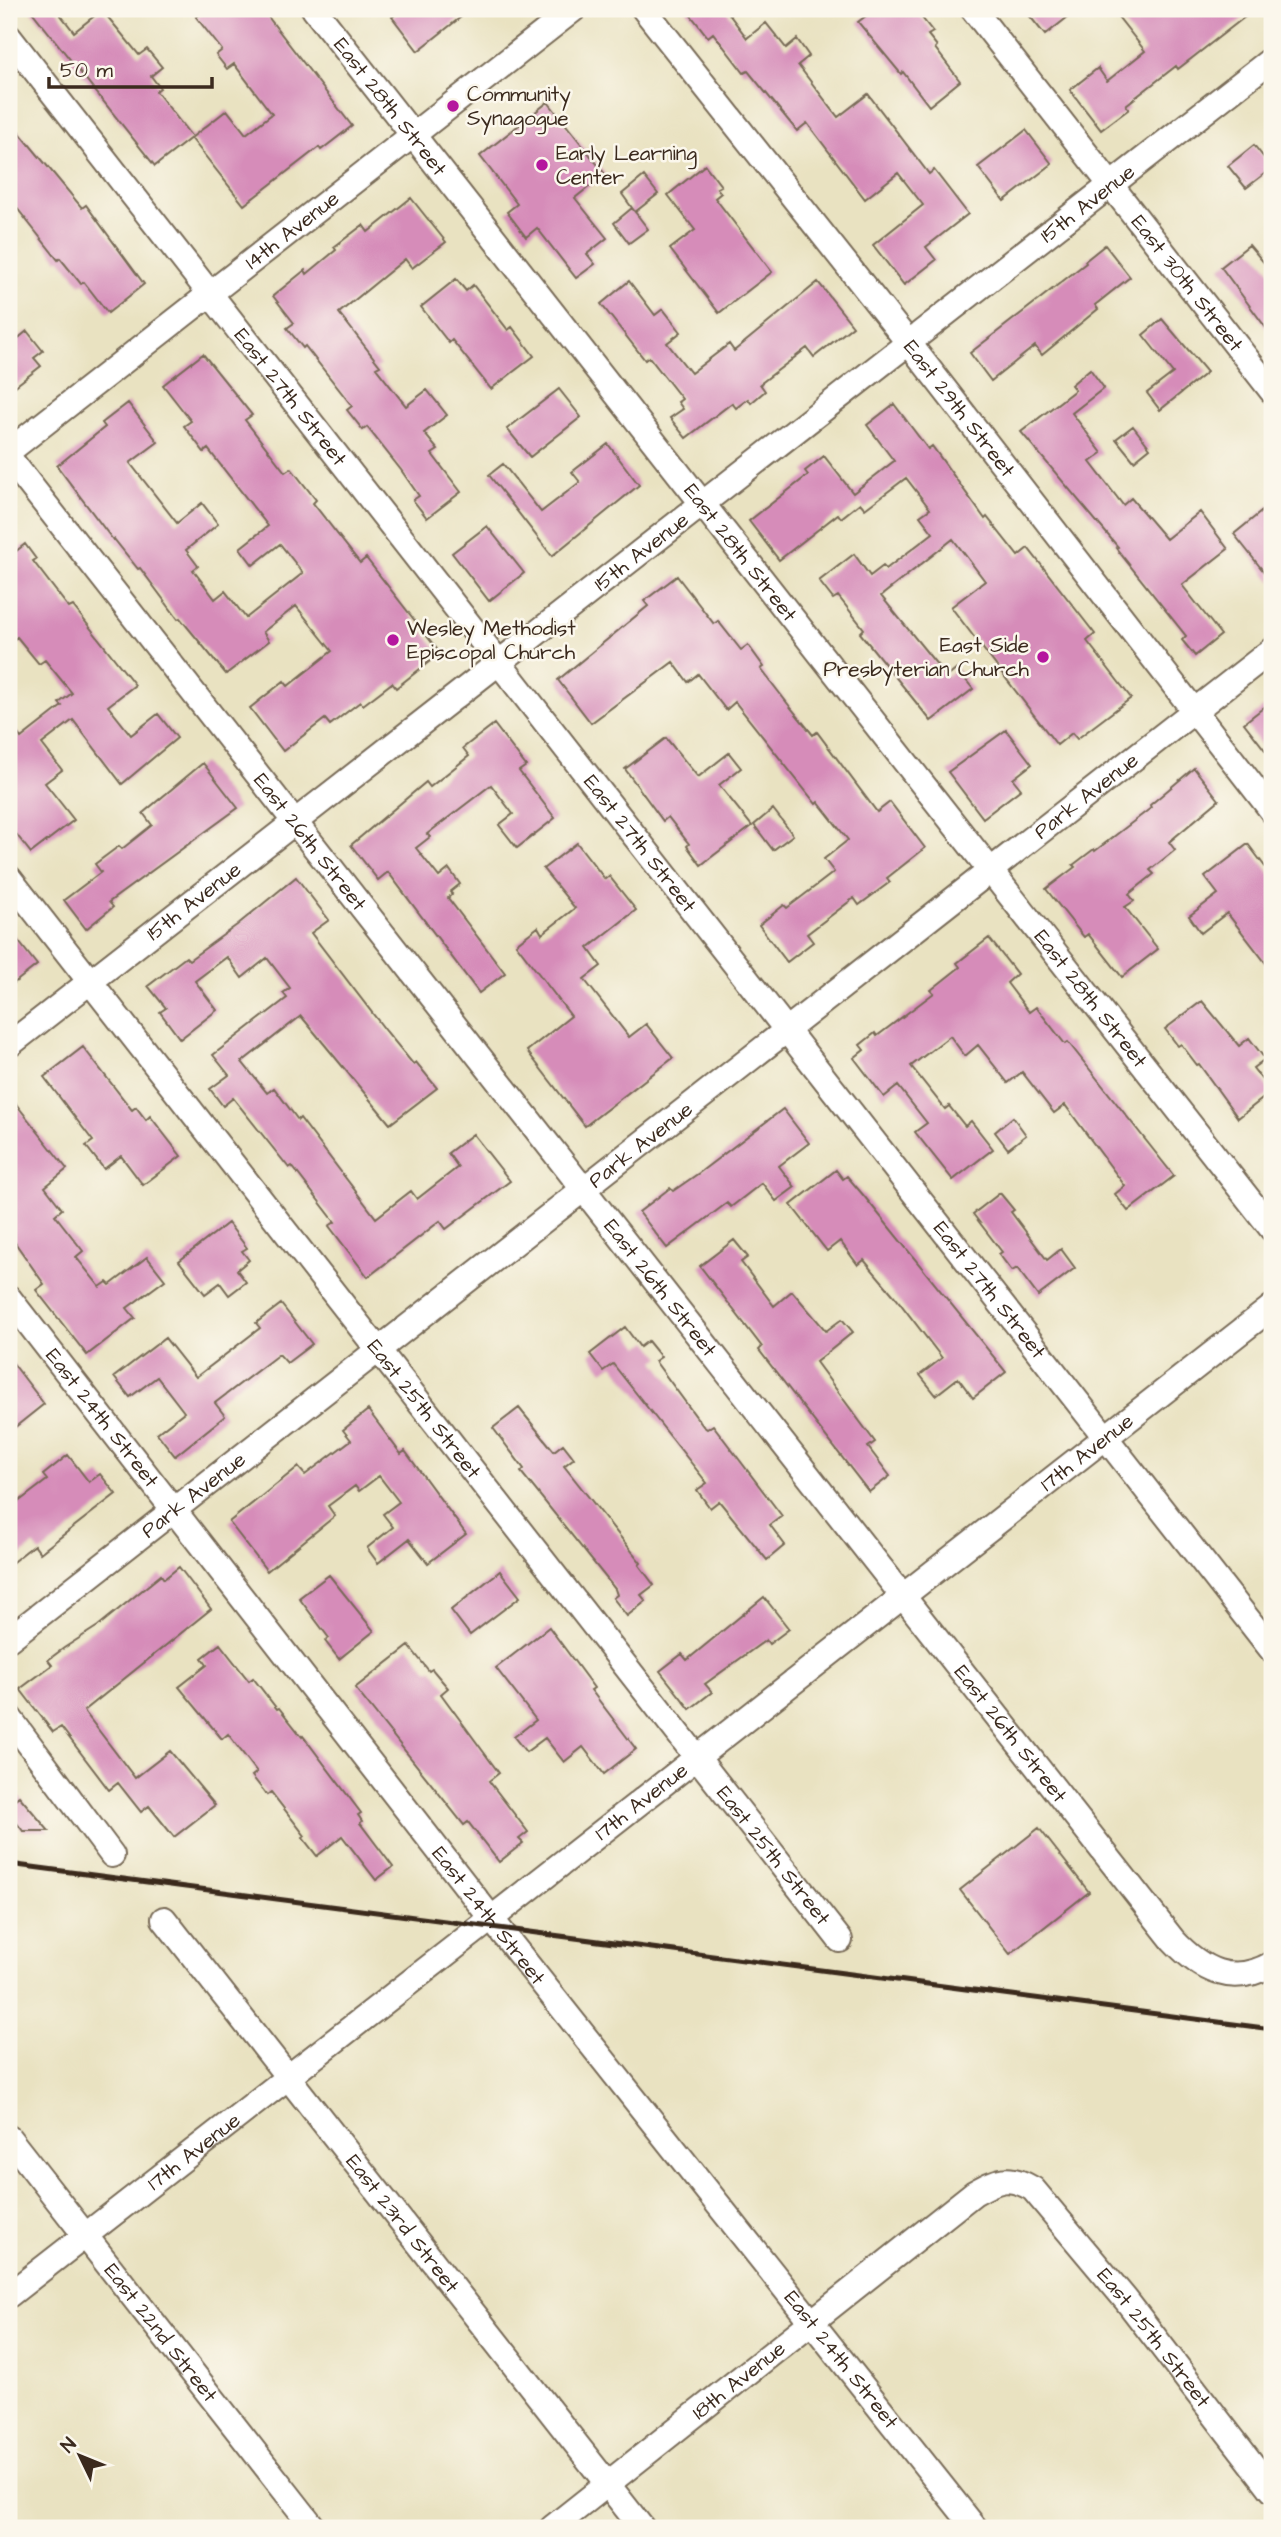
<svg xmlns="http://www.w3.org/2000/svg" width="1281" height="2537" font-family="'Architects Daughter',sans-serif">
<rect width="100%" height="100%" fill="#fbf7ec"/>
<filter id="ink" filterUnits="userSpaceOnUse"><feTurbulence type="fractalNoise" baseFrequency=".0143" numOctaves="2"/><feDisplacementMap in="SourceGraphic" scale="14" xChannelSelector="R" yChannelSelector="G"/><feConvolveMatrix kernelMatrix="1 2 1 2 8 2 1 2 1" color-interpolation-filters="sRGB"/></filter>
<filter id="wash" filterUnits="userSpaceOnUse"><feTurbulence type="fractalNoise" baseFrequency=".00686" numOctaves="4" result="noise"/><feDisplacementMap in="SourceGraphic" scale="28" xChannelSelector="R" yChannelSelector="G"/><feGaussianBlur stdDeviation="1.57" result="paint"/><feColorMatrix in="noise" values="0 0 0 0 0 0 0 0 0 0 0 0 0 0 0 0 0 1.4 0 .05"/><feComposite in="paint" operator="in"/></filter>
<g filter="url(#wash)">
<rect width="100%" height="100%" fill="#e9e2c1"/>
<g id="blocks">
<path fill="#d68cb9" d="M30,9H56L74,32L102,10L139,55L147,49L162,67L151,76L160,88L156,91L192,137L155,166Z
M207,9H262L352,126L321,150L319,147L244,205L191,138L227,110L246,134L272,114L234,64L227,69L216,55L222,50L196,17Z
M403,9H471L418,51L392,17Z
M686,9H725L747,38L766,23L786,48L797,39L809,56L798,65L838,117L868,94L929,174L934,170L968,214L926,247L936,260L904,285L873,245L923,205L898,173L865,199L807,123L797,131L748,71L744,73L713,33L708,37Z
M875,9H915L933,32L928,35L937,46L935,48L960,81L929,106L903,72L901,74L858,22Z
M1024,9H1078L1045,35Z
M1112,9H1255L1178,69L1176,66L1126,105L1129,109L1101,130L1070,90L1098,68L1107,81L1145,51Z
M548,102L605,174L575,198L607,238L587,254L595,264L576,278L537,228L526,237L507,212L517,204L480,156Z
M9,120L82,208L86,205L144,284L108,313L84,282L81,284L60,258L58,260L9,198Z
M1026,130L1052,164L1004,201L978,167Z
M1254,145L1272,168L1246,188L1228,166Z
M705,165L721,186L717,188L721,193L715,198L772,272L719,313L670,249L695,230L668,195Z
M644,176L658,194L635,212L622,194Z
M411,198L446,242L412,268L405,259L339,313L380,366L376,368L406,406L427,390L447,415L424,433L438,450L432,454L461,492L427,518L413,500L419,496L401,470L367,427L363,430L347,410L352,406L305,346L303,348L287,328L294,323L273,296L305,270L307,274L336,250L334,247L363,225L368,232Z
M632,208L648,229L629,243L614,223Z
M1105,245L1130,277L1095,305L1098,309L1042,355L1035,346L991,381L970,353L1086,263L1085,261Z
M1249,245L1272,272V336L1221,267Z
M456,279L466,291L473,285L508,330L512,327L534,356L491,389L452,340L449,343L421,307Z
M629,281L655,315L663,309L681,332L667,343L691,373L729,344L734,351L818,282L853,326L814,357L807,348L760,384L765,391L751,403L748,399L736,408L732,403L686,438L670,418L683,409L678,402L682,399L649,357L645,360L601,304Z
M1162,319L1207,372L1160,410L1147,393L1173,373L1143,335Z
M27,331L43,351L34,358L41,366L9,391V346Z
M203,354L252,415L245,420L285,472L291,468L316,500L313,503L360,563L366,558L440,653L396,688L392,683L363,705L360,702L330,725L325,719L283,751L250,708L284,681L288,686L332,651L296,606L263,632L269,641L226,674L180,618L178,619L140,568L138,569L114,539L113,540L57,466L105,427L102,423L128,403L158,442L130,463L177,523L202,503L218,524L186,550L198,566L193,570L215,599L225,591L246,618L303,573L280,544L253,565L240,548L268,526L208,449L204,452L184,426L191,421L163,385Z
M1090,369L1104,388L1072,413L1102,453L1090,462L1123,505L1131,498L1166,539L1200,512L1228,549L1182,585L1221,635L1195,656L1182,640L1186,636L1116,548L1118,547L1021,432L1075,390L1071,385Z
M559,389L581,417L530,457L507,429Z
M894,404L928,449L932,446L985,519L987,517L1018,556L1028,548L1095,634L1087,641L1131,698L1077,739L1072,733L1057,745L951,607L985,581L953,539L881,596L947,677L957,669L973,689L931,721L860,633L864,629L838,596L833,599L819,581L854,554L870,576L883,566L886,569L933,533L920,516L930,509L906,478L865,509L860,503L841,518L838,514L779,560L749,521L808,475L805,471L824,456L853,493L894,461L867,425Z
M1133,426L1150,448L1134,461L1116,439Z
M608,444L639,485L552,556L489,475L503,464L541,512L580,482L572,472Z
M1272,503V582L1234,534Z
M487,526L524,573L489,601L452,553Z
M25,544L36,559L33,561L69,608L73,606L135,685L108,706L131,735L158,714L177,738L122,784L73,720L42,744L62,770L45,783L74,820L31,853L9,825V722L21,738L62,706L59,703L72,693L45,660L39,664L17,637L9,643V557Z
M677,576L714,624L718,621L741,650L748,645L764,667L761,669L791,708L813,735L817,732L877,812L890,802L925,848L887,878L890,882L859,905L854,898L807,934L813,942L787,962L759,925L784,905L787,908L834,872L824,859L848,840L818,802L816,804L735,702L726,710L698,674L688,682L673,662L591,723L558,680L648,606L644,601Z
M1272,701V759L1244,723Z
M494,724L526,766L519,771L555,818L517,848L499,825L513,814L491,785L427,834L430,837L416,848L439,877L449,869L460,884L450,892L452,894L448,898L505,973L479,993L388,872L378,880L351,845L426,782L430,787L469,756L463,748Z
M1006,730L1032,764L1013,779L1021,789L983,818L948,772Z
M666,738L698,777L729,753L741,768L719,785L752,826L701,865L687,846L689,844L668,817L663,821L625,769Z
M203,763L238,808L109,902L113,907L86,929L64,900L101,872L95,864L119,846L122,849L152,825L143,813Z
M1194,768L1219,800L1169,842L1175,850L1150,870L1154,874L1129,894L1134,901L1125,907L1158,949L1122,977L1088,934L1084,937L1046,889L1075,867L1073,865L1094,849L1095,851L1151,808L1150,805Z
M773,809L793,835L773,850L754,825Z
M577,843L605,879L609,876L636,910L588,948L601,966L584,979L629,1037L646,1024L673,1058L585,1126L527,1051L571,1016L516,944L538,927L542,934L575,908L543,869Z
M1248,844L1272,876V971L1227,913L1201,933L1189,916L1218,894L1205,877Z
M296,877L329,920L311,933L386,1031L413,1064L416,1062L437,1088L390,1124L301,1016L242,1062L267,1093L274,1088L298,1120L300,1118L376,1218L411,1191L417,1199L458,1167L448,1153L473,1134L510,1181L446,1229L440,1221L368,1277L329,1226L335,1222L292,1166L289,1168L233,1098L223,1106L210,1089L229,1075L213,1055L287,998L283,993L290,988L267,958L242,978L227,957L195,981L217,1010L180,1039L160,1012L166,1008L148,986L186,957L189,960L237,925Z
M9,929L37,965L9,987Z
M989,938L1017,974L1007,983L1029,1012L1036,1007L1065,1044L1068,1042L1174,1176L1128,1211L1115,1194L1125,1186L1065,1105L1054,1113L1022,1072L1008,1083L978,1045L965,1056L950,1036L911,1066L945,1109L949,1106L965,1126L971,1121L993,1149L953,1180L915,1132L927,1123L898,1086L884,1097L854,1058L864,1050L860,1045L875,1033L877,1036L934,993L931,990L960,967L957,963Z
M1202,1001L1239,1046L1249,1038L1265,1059L1253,1068L1271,1092L1238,1118L1199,1064L1197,1065L1181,1044L1178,1046L1165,1029Z
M83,1047L132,1110L136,1107L146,1120L150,1116L181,1156L143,1185L121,1156L104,1169L86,1146L93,1141L44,1077Z
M9,1095L67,1169L45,1187L62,1209L55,1215L83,1251L76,1257L100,1287L107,1282L110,1285L147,1257L165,1280L127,1308L135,1318L87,1355L36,1290L44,1284L9,1234Z
M783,1109L809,1143L779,1166L795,1187L776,1201L762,1183L731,1207L727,1203L667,1248L639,1212L670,1188L673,1191L699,1173Z
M1013,1117L1026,1135L1008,1149L995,1132Z
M836,1170L843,1179L847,1176L864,1196L1006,1372L973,1398L958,1378L936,1395L920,1375L942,1358L896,1298L864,1260L858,1265L840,1241L827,1251L791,1205Z
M1000,1193L1014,1210L1011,1212L1047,1260L1061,1249L1075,1268L1038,1296L1017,1268L1012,1271L999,1254L1002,1252L973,1214Z
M228,1223L247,1248L242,1251L249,1260L237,1270L246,1282L229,1295L220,1283L205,1294L179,1261Z
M734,1240L748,1257L741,1262L774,1306L792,1291L826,1331L842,1319L853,1332L816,1362L875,1442L868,1447L890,1476L869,1492L759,1350L762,1347L700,1266Z
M281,1304L312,1344L287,1363L279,1354L215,1403L225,1416L175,1456L157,1433L184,1412L157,1377L130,1397L114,1377L165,1338L196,1377L260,1328L256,1323Z
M625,1327L640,1347L648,1341L661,1357L655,1361L703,1426L707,1429L713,1425L782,1516L770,1525L785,1545L767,1560L719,1501L710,1508L697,1490L707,1483L613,1364L603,1371L590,1354Z
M9,1358L44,1404L9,1432Z
M519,1408L554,1451L563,1444L574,1458L564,1466L641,1563L639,1565L654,1585L641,1595L646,1601L627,1616L613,1598L617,1595L615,1589L521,1472L524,1469L493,1428Z
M368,1410L401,1454L405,1451L466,1534L428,1563L409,1539L378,1563L367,1548L393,1527L383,1514L399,1502L379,1476L359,1491L355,1486L328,1506L335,1516L267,1571L229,1522L298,1467L305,1475L351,1440L343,1430Z
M68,1455L89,1482L100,1474L116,1494L40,1553L34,1545L9,1565V1509L47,1480L43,1475Z
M179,1567L211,1609L84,1711L135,1778L170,1751L215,1805L174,1837L149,1806L141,1812L118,1783L109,1790L61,1727L53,1732L20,1689L52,1665L48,1660L64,1648L98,1626L161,1575L164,1579Z
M500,1571L520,1597L470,1635L451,1610Z
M329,1575L374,1631L339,1659L325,1641L329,1638L299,1598Z
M764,1597L789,1629L769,1644L766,1640L705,1684L712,1692L690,1709L660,1671L682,1654L687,1660Z
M549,1627L594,1688L591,1690L636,1749L604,1774L583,1747L564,1762L545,1738L526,1752L514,1737L536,1720L496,1668Z
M220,1644L249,1681L253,1678L277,1709L279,1708L302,1737L303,1736L361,1813L358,1815L362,1821L360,1823L393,1867L376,1880L342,1836L317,1856L303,1838L305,1836L271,1792L267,1795L252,1776L257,1772L228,1734L222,1739L179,1687L207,1665L202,1658Z
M409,1646L429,1671L432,1669L448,1688L441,1694L499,1773L489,1781L528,1832L519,1839L523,1843L499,1862L468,1822L464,1825L355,1688Z
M19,1796L49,1831H23L9,1813V1804Z
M1039,1828L1089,1892L1010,1954L960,1890Z"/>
</g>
</g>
<g filter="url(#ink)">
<use href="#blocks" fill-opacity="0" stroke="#786a57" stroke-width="2"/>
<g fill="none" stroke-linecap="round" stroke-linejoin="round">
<g stroke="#786a57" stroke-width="28">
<g id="minor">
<path id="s1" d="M314,9L1272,1229"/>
<path id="s2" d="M644,9L908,342L1272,811"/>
<path id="s3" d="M973,9L1272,391"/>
<path id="s4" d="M9,37L1272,1650"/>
<path id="s5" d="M9,451L574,9"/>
<path id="s6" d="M9,458L1173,1940C1201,1970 1232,1987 1272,1964"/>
<path id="s7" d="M9,878L840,1940"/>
<path id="s8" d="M9,1045L1272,59"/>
<path id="s9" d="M9,1298C174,1508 336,1721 501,1931C658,2131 818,2328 975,2528"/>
<path id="s10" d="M9,1639L1272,650"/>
<path d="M9,1717L112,1855"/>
<path id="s11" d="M164,1919L642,2528"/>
<path id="s12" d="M9,2138L314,2528"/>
<path id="s13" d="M9,2295C431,1967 851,1636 1272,1307"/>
<path id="s14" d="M552,2528L974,2193C997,2180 1009,2174 1033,2189L1126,2300L1272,2490"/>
</g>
</g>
<use href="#minor" stroke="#fff" stroke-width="24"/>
<path stroke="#3b2a1e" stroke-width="5" d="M9,1864L1272,2029"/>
</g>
</g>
<g fill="#b5179e" stroke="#fbf7ec" stroke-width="2.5">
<circle cx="453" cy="106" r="7"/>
<circle cx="542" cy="165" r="7"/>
<circle cx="393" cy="640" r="7"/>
<circle cx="1043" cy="657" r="7"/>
</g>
<g text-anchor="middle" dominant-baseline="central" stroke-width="5" stroke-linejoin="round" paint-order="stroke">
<g font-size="21" fill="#3b2a1e" stroke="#fbf7ec" text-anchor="start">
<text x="467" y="94">Community<tspan x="467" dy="24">Synagogue</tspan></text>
<text x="556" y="153">Early Learning<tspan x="556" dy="24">Center</tspan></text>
<text x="407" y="628">Wesley Methodist<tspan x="407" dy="24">Episcopal Church</tspan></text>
<text x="1029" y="645" text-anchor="end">East Side<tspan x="1029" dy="24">Presbyterian Church</tspan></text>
</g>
<g font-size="21" fill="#3b2a1e" stroke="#fbf7ec">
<text stroke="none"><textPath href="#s1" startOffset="124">East 28th Street</textPath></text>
<text stroke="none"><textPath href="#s8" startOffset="1368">15th Avenue</textPath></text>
<text stroke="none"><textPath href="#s5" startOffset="359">14th Avenue</textPath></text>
<text stroke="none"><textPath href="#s3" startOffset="348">East 30th Street</textPath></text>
<text stroke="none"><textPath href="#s4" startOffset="457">East 27th Street</textPath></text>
<text stroke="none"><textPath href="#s2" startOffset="509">East 29th Street</textPath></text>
<text stroke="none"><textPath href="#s8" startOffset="802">15th Avenue</textPath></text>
<text stroke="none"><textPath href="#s1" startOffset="691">East 28th Street</textPath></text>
<text stroke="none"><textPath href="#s10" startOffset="1368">Park Avenue</textPath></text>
<text stroke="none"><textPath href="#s6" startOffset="488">East 26th Street</textPath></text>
<text stroke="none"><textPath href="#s4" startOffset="1024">East 27th Street</textPath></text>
<text stroke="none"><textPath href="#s8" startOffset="234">15th Avenue</textPath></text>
<text stroke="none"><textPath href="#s1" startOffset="1258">East 28th Street</textPath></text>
<text stroke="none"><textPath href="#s10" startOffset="802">Park Avenue</textPath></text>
<text stroke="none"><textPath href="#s6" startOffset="1055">East 26th Street</textPath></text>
<text stroke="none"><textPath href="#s4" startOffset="1591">East 27th Street</textPath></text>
<text stroke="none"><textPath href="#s7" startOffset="674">East 25th Street</textPath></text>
<text stroke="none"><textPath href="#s9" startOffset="152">East 24th Street</textPath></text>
<text stroke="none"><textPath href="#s13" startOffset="1368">17th Avenue</textPath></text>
<text stroke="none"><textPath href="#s10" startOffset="234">Park Avenue</textPath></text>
<text stroke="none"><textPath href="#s6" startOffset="1622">East 26th Street</textPath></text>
<text stroke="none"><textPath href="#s13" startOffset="802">17th Avenue</textPath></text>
<text stroke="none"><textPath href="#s7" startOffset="1241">East 25th Street</textPath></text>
<text stroke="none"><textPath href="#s9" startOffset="782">East 24th Street</textPath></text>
<text stroke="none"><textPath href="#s13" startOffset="234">17th Avenue</textPath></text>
<text stroke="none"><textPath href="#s11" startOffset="387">East 23rd Street</textPath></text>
<text stroke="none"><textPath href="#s12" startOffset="247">East 22nd Street</textPath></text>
<text stroke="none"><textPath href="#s14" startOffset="794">East 25th Street</textPath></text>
<text stroke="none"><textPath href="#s9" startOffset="1349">East 24th Street</textPath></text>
<text stroke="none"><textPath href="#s14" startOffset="238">18th Avenue</textPath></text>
</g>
</g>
<rect width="1281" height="2537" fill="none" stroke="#fbf7ec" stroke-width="35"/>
<g transform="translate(80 2456) rotate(313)" stroke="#fbf7ec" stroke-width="5" paint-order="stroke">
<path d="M0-5L12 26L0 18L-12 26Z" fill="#3b2a1e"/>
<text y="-10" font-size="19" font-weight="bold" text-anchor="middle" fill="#3b2a1e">N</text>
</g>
<path d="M49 77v10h163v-10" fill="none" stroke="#3b2a1e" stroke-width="3.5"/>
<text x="60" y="77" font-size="21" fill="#3b2a1e" stroke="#fbf7ec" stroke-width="5" paint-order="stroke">50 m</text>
</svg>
